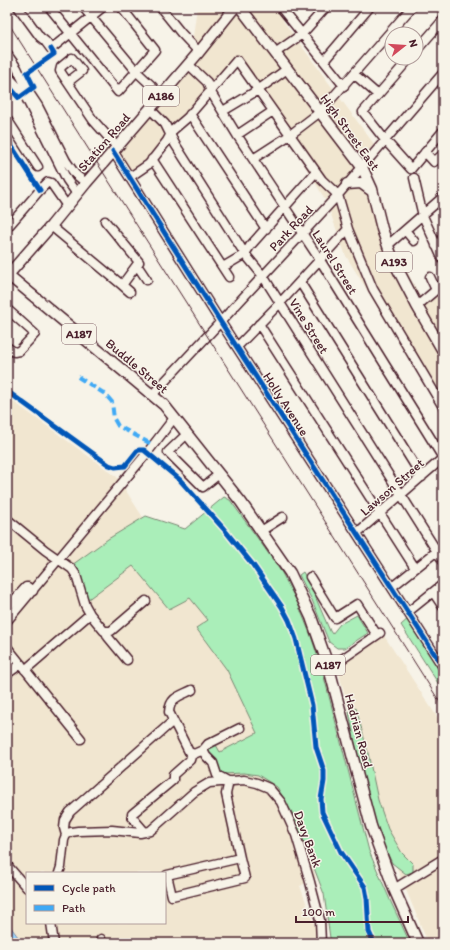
<svg xmlns="http://www.w3.org/2000/svg" width="450" height="950" font-family="Itim,sans-serif">
<rect width="100%" height="100%" fill="#f7f3e8"/>
<filter id="ink" filterUnits="userSpaceOnUse"><feTurbulence type="fractalNoise" baseFrequency=".025" numOctaves="2"/><feDisplacementMap in="SourceGraphic" scale="8" xChannelSelector="R" yChannelSelector="G"/><feConvolveMatrix kernelMatrix="1 2 1 2 8 2 1 2 1" color-interpolation-filters="sRGB"/></filter>
<g filter="url(#ink)">
<path fill="#f1e6d0" fill-rule="evenodd" d="M197,7H294L283,21L374,144L363,159L378,189L389,237L424,304L443,289V413L346,256L326,201L239,55L143,164L131,173L118,153L191,51Z
M7,397L117,477L157,539L259,684L316,878L300,886L321,943H19L21,941L7,922ZM27,873H165V923H27Z
M379,628L443,726V943H428L382,832L335,659Z"/>
<path fill="#aaeeb9" stroke="#7a8672" d="M224,497L230,500L261,543L282,573L298,604L311,636L323,673L369,851L390,900L410,943H336L330,938L324,894L294,816L277,787L258,775L244,773L223,774L220,772L208,750L216,745L220,752L257,733L227,670L196,628L208,620L190,598L169,609L133,566L87,600L72,565L108,539L146,516L185,529Z
M303,572L312,589L330,631L332,634L340,624L357,615L368,633L345,648H337L329,642L312,600L299,575Z
M409,618L443,672V691L401,625Z
M356,708L368,753L378,800L388,829L402,853L413,864V872L406,874L392,863L379,835L361,775L349,712Z"/>
<path fill="#9dd4fc" stroke="#7c8ca8" d="M7,922L21,941L19,943H7Z"/>
<g fill="none" stroke-linecap="round" stroke-linejoin="round">
<g stroke="#4a1f2b" stroke-width="11">
<path id="minor" d="M18,7L40,37L45,41L51,49L103,7
M49,7L118,92L155,50L121,7
M83,7L137,72L153,87
M160,7L181,33L199,52
M285,7L282,9L344,86
M416,51L443,20
M275,53L302,34L326,7
M7,54L17,68L28,91L38,106L66,161L75,174L86,183
M410,58L363,112L385,140L411,169L443,131
M324,61L370,7
M188,64L207,82L212,94L237,135L320,260L443,458
M354,74L378,95
M7,75L24,94L67,180L77,194
M68,82L82,71L72,58L61,67L60,71L93,120L117,147
M150,109L165,124L175,144L245,254L263,276L443,561
M223,111L258,90L287,69
M190,114L266,229
M7,119L38,167
M237,135L273,111
M113,151L220,321L443,667
M425,152L434,162L443,154
M152,159L229,277
M253,159L290,135L320,112L412,7
M130,177L149,164L167,141L173,130L187,118L237,60L322,180L338,195L348,229L373,289L443,407
M414,178L423,216L443,260
M51,226L122,285L139,262L105,221
M7,228L40,190L48,182L51,183L67,206
M405,230L414,241
M388,245L443,197
M436,246L443,240
M137,265L147,280
M223,267L245,254L250,246L316,172
M430,277L436,290
M300,282L422,477
M122,285L130,292
M417,306L443,284
M7,309L35,334L19,351L14,352L7,347
M259,324L415,568
M237,347L280,303L348,229
M152,395L213,330L338,195L443,73
M187,434L168,452L203,487L218,475
M7,519L45,550L72,569L76,575L85,605L90,614L104,631H111L146,601
M261,531L283,517
M357,533L443,458
M310,577L335,618L357,604L377,635
M392,587L437,551
M433,592L443,607
M7,608L26,587H28L33,591
M408,612L443,584
M7,621L147,453L174,418
M106,632L108,637L127,660
M7,647L81,739
M329,668L380,633
M25,670L90,614
M7,674L21,664
M192,690C180,696 170,697 169,712L189,752L194,754L203,750L206,756L213,763L217,775L228,781
M203,750L208,744L240,728
M229,781L226,794L240,858L167,875L172,896L245,878L240,858
M145,832L132,817V814L173,780V775L190,760L192,753
M66,835L71,832L78,831L112,830L140,833L150,831L194,792L209,783L244,780L257,783L269,788L281,802L296,835L310,882L320,920L321,943
M7,865L27,888
M59,873L61,867L64,840L66,835L64,828L65,820L70,812L173,721
M394,889L443,859
M51,923L54,943
M101,939L102,943"/>
</g>
<g stroke="#4a1f2b" stroke-width="13">
<path id="major" d="M240,7L362,167L372,189L382,229L393,260L417,306L443,351
M347,184L361,183L372,191
M7,274L164,405L241,502L290,573L311,617L329,668L371,826L394,889L418,943
M8,275L51,226L86,183L199,52L235,7"/>
</g>
<use href="#minor" stroke="#f7f3e8" stroke-width="8"/>
<use href="#major" stroke="#f7f3e8" stroke-width="10"/>
<path stroke="#4a1f2b" stroke-width="1" d="M7,21L443,707"/>
<path stroke="#3fa9f5" stroke-width="4" stroke-dasharray="8 4" stroke-linecap="butt" d="M78,377L105,394L112,402L114,419L118,426L153,445"/>
<g stroke="#f7f3e8" stroke-width="8">
<path id="cycleway" d="M7,84L19,98L34,87L27,73L54,54L51,49
M7,139L40,190
M113,151L220,321L443,667
M7,391L109,465L115,467L125,466L137,451L139,450H144L180,480L223,528L253,565L282,607L289,620L296,639L312,705L316,747L324,771V781L321,799L322,812L341,852L365,887L367,898L369,932L374,943"/>
</g>
<use href="#cycleway" stroke="#0057b8" stroke-width="5"/>
</g>
</g>
<g text-anchor="middle" dominant-baseline="central" stroke-width="3" stroke-linejoin="round" paint-order="stroke">
<g fill="#f7f3e8" stroke="#7e5f64" stroke-width="1">
<rect x="143" y="86" width="36" height="20" rx="3"/>
<rect x="376" y="252" width="36" height="20" rx="3"/>
<rect x="62" y="324" width="34" height="20" rx="3"/>
<rect x="311" y="655" width="34" height="20" rx="3"/>
</g>
<g font-size="12" font-weight="bold" fill="#4a1f2b">
<text x="161" y="96">A186</text>
<text x="394" y="262">A193</text>
<text x="79" y="334">A187</text>
<text x="328" y="665">A187</text>
</g>
<g font-size="13" fill="#4a1f2b" stroke="#f7f3e8">
<text transform="translate(350 132) rotate(54)">High Street East</text>
<text transform="translate(104 142) rotate(-49)">Station Road</text>
<text transform="translate(291 228) rotate(-47)">Park Road</text>
<text transform="translate(335 262) rotate(58)">Laurel Street</text>
<text transform="translate(309 326) rotate(58)">Vine Street</text>
<text transform="translate(137 366) rotate(40)">Buddle Street</text>
<text transform="translate(286 404) rotate(57)">Holly Avenue</text>
<text transform="translate(392 487) rotate(-41)">Lawson Street</text>
<text transform="translate(359 731) rotate(75)">Hadrian Road</text>
<text transform="translate(308 839) rotate(70)">Davy Bank</text>
</g>
</g>
<rect width="450" height="950" fill="none" stroke="#f7f3e8" stroke-width="24"/>
<rect x="12" y="12" width="426" height="926" fill="none" stroke="#4a1f2b" stroke-width="1.5" filter="url(#ink)"/>
<rect x="26" y="872" width="140" height="52" fill="#f7f3e8" stroke="#b29e9c"/>
<rect x="34" y="885" width="20" height="6" fill="#0057b8" stroke="#b29e9c"/>
<text x="62" y="892" font-size="12" fill="#4a1f2b">Cycle path</text>
<rect x="34" y="905" width="20" height="6" fill="#3fa9f5" stroke="#b29e9c"/>
<text x="62" y="912" font-size="12" fill="#4a1f2b">Path</text>
<g transform="translate(404 46) rotate(73)"><circle r="19" fill="#f7f3e8" stroke="#b29e9c"/>
<path d="M0-3L7 15L0 10L-7 15Z" fill="#d1495b"/>
<text y="-6" font-size="11" font-weight="bold" text-anchor="middle" fill="#4a1f2b">N</text>
</g>
<path d="M296 916v6h112v-6" fill="none" stroke="#4a1f2b" stroke-width="2"/>
<text x="302" y="916" font-size="12" fill="#4a1f2b" stroke="#f7f3e8" stroke-width="3" paint-order="stroke">100 m</text>
</svg>
